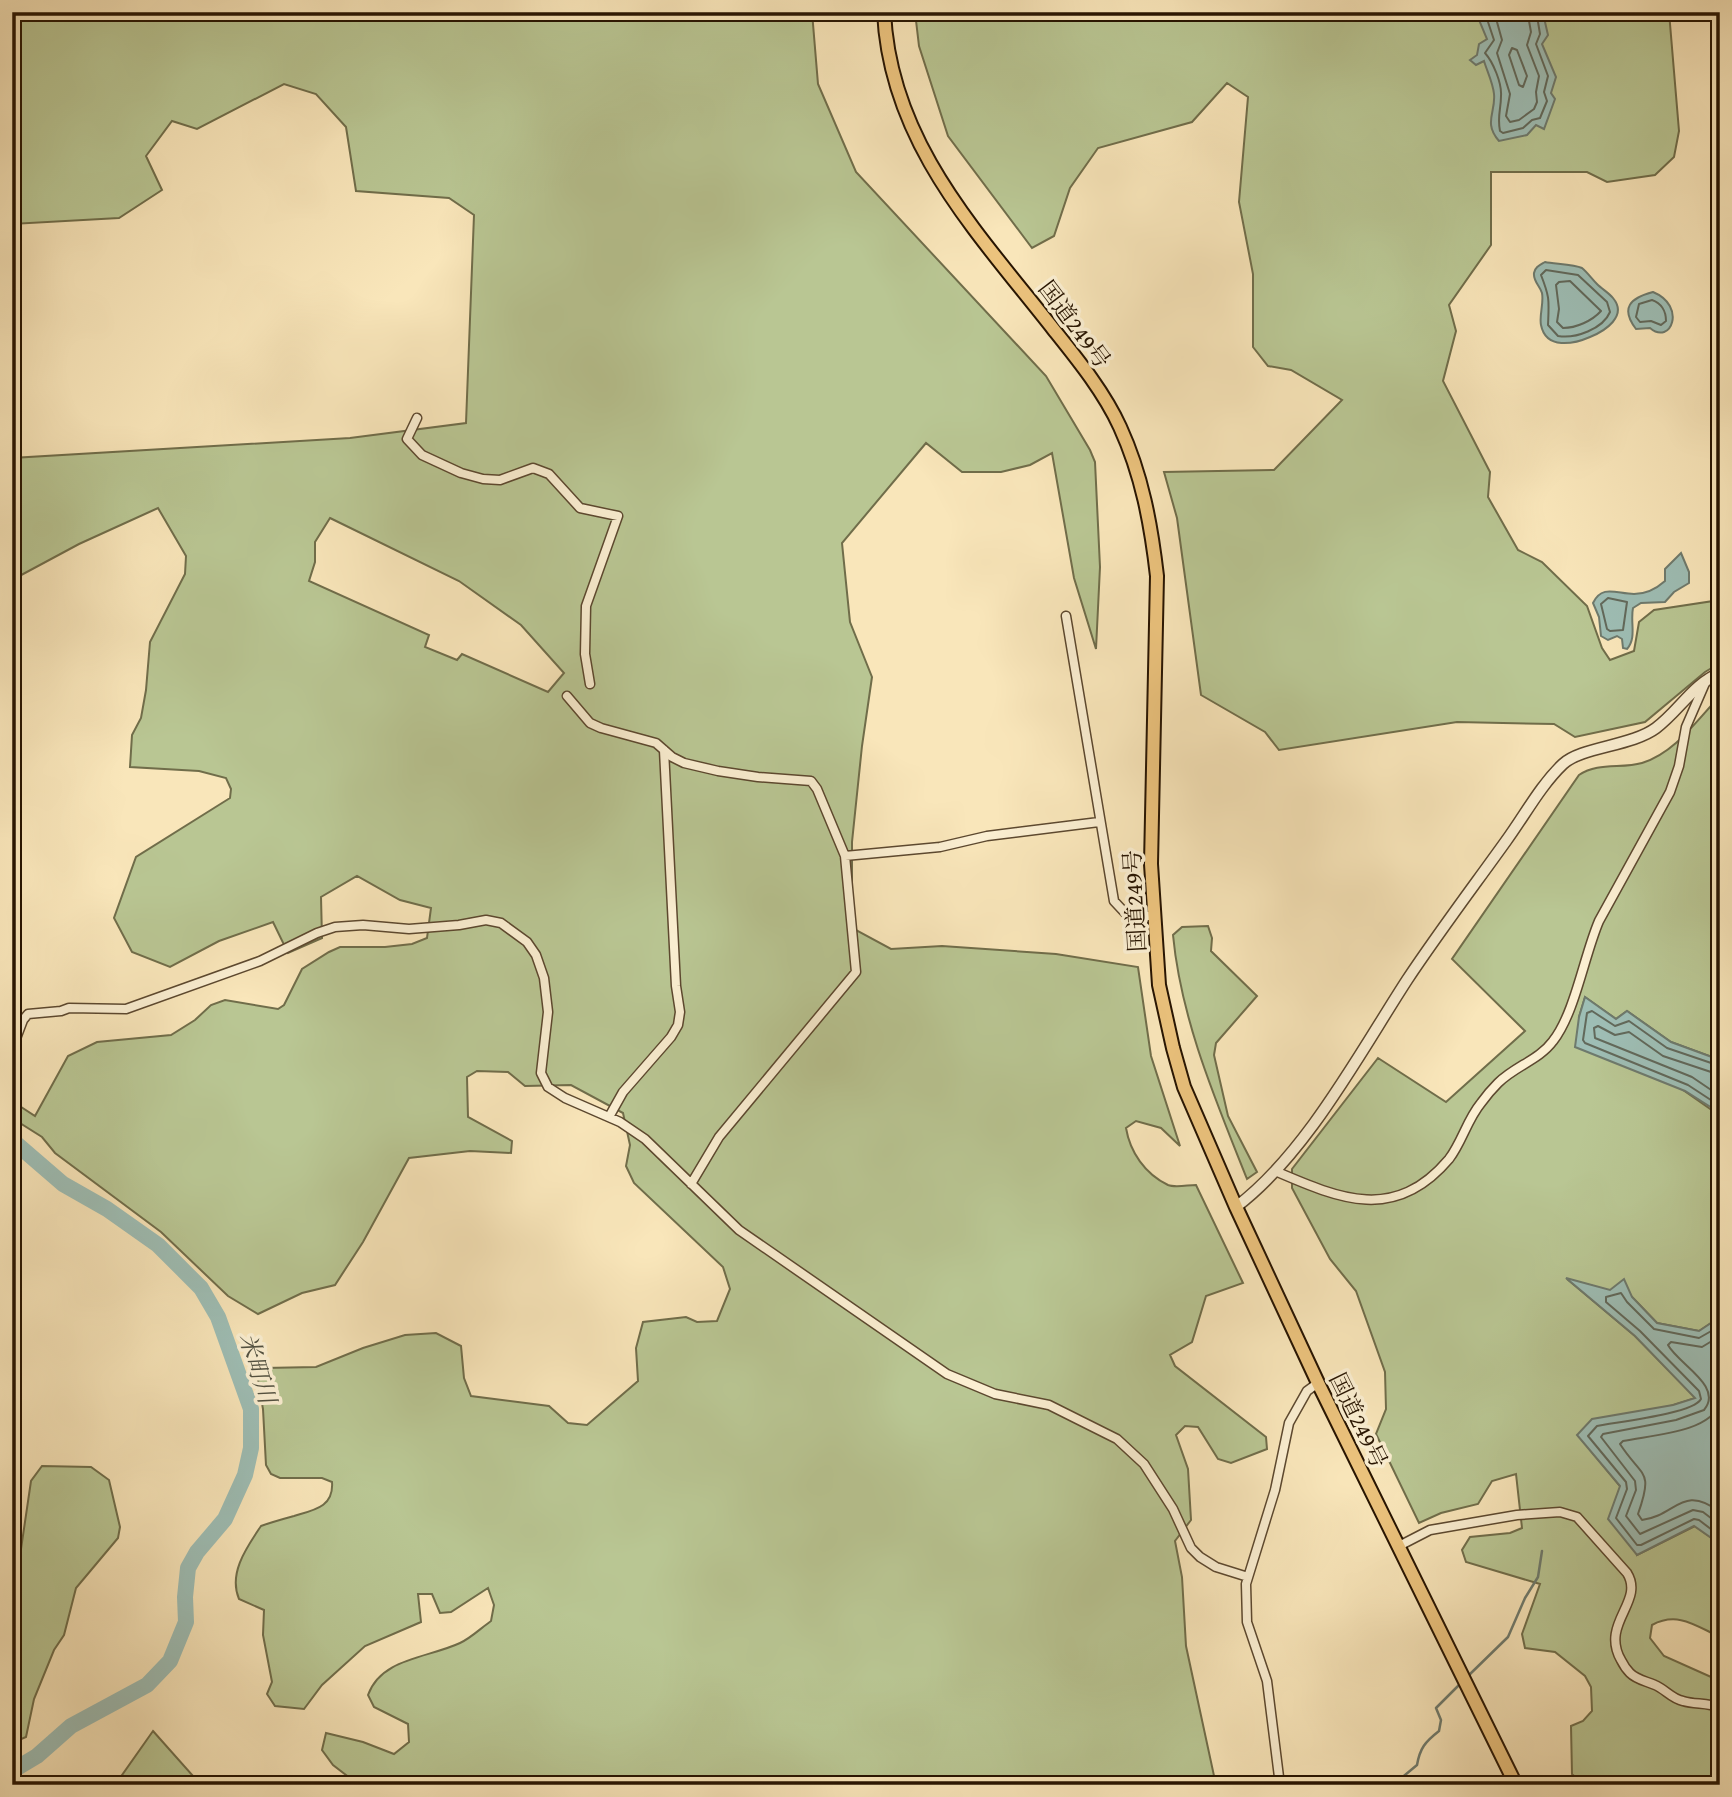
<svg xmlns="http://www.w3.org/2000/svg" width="1732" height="1797" font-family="'Gentium Book Plus','Noto Serif JP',serif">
<rect width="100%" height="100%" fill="#f9e6ba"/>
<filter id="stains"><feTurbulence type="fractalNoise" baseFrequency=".00286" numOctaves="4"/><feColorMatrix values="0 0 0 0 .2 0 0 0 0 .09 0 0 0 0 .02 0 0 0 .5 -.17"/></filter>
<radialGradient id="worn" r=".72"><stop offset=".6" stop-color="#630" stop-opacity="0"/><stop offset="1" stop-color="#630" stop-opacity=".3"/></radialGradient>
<path fill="#b9c693" stroke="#706d4a" stroke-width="2" fill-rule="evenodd" d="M12,12H812L818,84L856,172L1046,376L1090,450L1095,462L1100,567L1096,649L1074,578L1052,453L1030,465L1001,472H962L926,443L842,543L850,622L872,677L862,746L852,842V928L891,949L942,946L1056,954L1138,967L1151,1056L1180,1146L1161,1128L1136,1121L1126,1128C1130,1152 1145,1174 1168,1185C1175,1188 1188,1185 1196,1185L1243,1283L1206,1296L1192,1342L1170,1355L1175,1366L1266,1437L1267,1449L1231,1463L1218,1459L1198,1427L1185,1426L1176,1435L1188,1469L1191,1520L1175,1541L1182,1577L1186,1646L1216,1785H359L333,1765L322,1750L326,1733L363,1742L394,1754L409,1742L408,1724L374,1707L368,1695C381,1658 428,1658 460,1643C471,1638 481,1628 491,1621L494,1605L488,1588L451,1612L440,1613L432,1594H418L421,1622L365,1646L322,1685L304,1709L275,1706L267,1694L272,1682L263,1635L264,1610L239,1599C228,1573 247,1547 261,1526C272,1522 283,1519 294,1516C314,1510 334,1507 332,1482L322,1478H280L271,1474L266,1465L263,1409L258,1381L264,1368L316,1367L363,1348L405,1335L436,1333L461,1346L464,1378L471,1396L549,1406L568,1423L587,1425L638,1381L636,1348L643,1322L686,1317L697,1322L717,1321L730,1289L723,1267L634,1183L626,1166L630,1145L623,1113L571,1085L525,1086L508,1072L477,1071L467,1077L468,1117L512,1141L511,1153L470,1151L409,1158L363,1242L335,1285L302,1293L258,1314L228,1296L161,1232L55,1153L42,1137L12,1118V1101L35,1116L68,1056L97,1042L171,1035L195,1020L211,1005L225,1000L278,1009L284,1005L302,969L329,952L340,947H385L412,944L427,938L431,908L400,900L357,876L321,897L322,938L288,953L273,922L219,941L170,967L132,952L114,918L136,857L230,798L231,789L226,778L199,771L130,767L132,735L141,718L146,690L150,642L185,574L186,556L158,508L79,544L12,580V458L350,438L466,423L474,215L449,198L356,191L346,127L316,94L284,84L197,129L172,121L146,156L162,190L119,218L12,224ZM330,518L459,581L521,625L564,673L548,692L462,654L457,660L425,647L429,635L309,581L315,562V542Z
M915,12H1074L1084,16L1090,12H1669L1679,131L1674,157L1655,175L1607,182L1587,172H1491V245L1449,305L1456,331L1443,381L1490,472L1488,497L1518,550L1542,562L1587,606L1602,648L1610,660L1634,651L1639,622L1654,610L1720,600V663L1705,672L1645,722L1575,737L1554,724L1457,722L1279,750L1265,732L1201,695L1177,518L1164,472L1274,470L1342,400L1291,370L1268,366L1253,347V274L1239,202L1248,97L1227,83L1192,122L1098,148L1070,188L1054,236L1032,248L948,136L919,46Z
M1720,696V1060L1671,1042L1627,1011L1616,1019L1585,997L1579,1017L1716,1113H1720V1317L1699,1331L1657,1323L1632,1297L1567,1279L1635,1336L1696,1398L1578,1435L1620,1486L1637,1555L1695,1526L1720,1544V1637C1696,1626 1678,1611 1652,1625L1650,1638L1664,1656L1720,1681V1785H1583L1572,1774L1571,1726L1583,1721L1592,1711L1591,1687L1585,1676L1555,1652L1525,1648L1522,1634L1540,1584L1466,1562L1462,1550L1470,1537L1510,1533L1522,1528L1516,1474L1492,1481L1478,1504L1441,1513L1419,1523L1376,1434L1386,1409L1385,1372L1356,1291L1330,1259L1292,1188V1169L1378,1058L1446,1102L1525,1031L1452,959L1579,775C1598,762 1621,769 1642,763C1675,753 1697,720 1720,696Z
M1208,926L1212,938L1211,951L1257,996L1216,1043L1214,1055L1228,1116L1257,1172L1247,1179C1216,1101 1181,1020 1173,935L1182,927Z
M42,1466L91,1467L109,1480L120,1527L118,1538L76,1588L64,1635L54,1650L34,1699L26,1737L12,1743V1559L21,1549L31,1481Z
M153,1731L201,1785H115Z"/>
<path fill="#9ebeb5" stroke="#6e7a6d" stroke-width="2" d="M1485,12H1549L1545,22L1548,35L1542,44L1556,77L1551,93L1555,99L1544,129L1536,125L1527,135L1499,141C1483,123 1496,112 1494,94C1493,83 1487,71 1484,61L1476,65L1470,60L1477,55L1479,44L1487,39L1479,20Z
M1545,262C1554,264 1574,264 1582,268C1587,272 1592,279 1597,284C1602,289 1609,293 1613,298C1628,316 1605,331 1590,337C1574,344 1546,350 1541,325C1539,315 1544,304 1542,293C1540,286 1533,281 1534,273C1535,267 1540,265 1545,262Z
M1653,292C1687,306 1671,346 1650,328L1636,329C1620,308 1630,298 1653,292Z
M1681,553L1689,572V583L1674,592L1665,602L1641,603L1633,608C1630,622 1637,638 1627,649L1623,648L1622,639L1617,636L1608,640L1601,636L1599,617L1593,603C1602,584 1617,594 1634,594C1647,594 1656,589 1665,581V569Z
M1585,997L1616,1019L1627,1011L1671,1042L1720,1060V1113L1685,1091L1575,1047L1579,1017Z
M1566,1278L1610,1290L1624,1279L1632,1297L1657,1323L1699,1331L1720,1317V1544L1694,1526L1637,1555L1608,1519L1620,1486L1577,1435L1592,1419L1673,1405L1695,1398L1635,1336Z"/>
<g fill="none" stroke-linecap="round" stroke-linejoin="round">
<path stroke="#62695b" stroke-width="2" d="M1490,12L1488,22L1494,40L1485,53C1493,62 1502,83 1501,96C1501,110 1497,116 1500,131L1503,133L1523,128L1532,120L1540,118L1547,101L1544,92L1548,76L1536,44L1540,34L1538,22L1542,12
M1499,12L1497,22L1502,40L1497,53L1510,94L1506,116L1510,122L1519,120L1534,109L1537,102L1536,92L1539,76L1527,45L1531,32L1529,21L1532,12
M1512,48L1517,50L1527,76L1523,87L1519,85L1509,55Z
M1546,270L1578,275L1607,302L1610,312C1603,329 1575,339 1558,336L1548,325C1549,300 1550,298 1541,275Z
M1570,281L1601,311C1592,321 1576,328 1563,328L1557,322L1559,309L1556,285L1559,282Z
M1652,300C1661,303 1666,311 1666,321L1661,325L1651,321L1640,322L1636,317L1639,304Z
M1608,598L1627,602L1623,630L1610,631L1607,629L1601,604Z
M1720,1066L1667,1048L1629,1021L1615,1026L1592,1011L1587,1013L1583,1040L1585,1043L1688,1085L1720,1106
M1720,1075L1663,1056L1629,1032L1615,1035L1598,1026L1594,1028L1595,1038L1692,1077L1720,1096
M1720,1326L1699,1338L1654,1329L1627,1302L1621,1293L1606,1297V1302L1640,1331L1699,1391L1701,1399C1693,1414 1616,1422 1597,1426L1588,1436L1626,1482L1627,1489L1616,1518L1637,1545H1641L1694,1519L1699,1520L1720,1536
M1720,1336L1702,1347L1671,1342L1668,1345C1678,1364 1724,1386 1704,1410L1676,1420L1603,1434L1601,1437L1635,1481L1636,1490L1626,1516L1640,1534L1693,1510L1703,1512L1720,1525
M1720,1403C1710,1433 1651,1435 1623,1441L1620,1444C1642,1478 1654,1469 1638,1514L1642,1520C1676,1516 1682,1483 1720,1512"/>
<path stroke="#6e7a6d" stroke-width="2.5" d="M1467,1677L1508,1637L1525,1598L1538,1577L1542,1551
M1393,1785L1417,1765C1420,1748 1425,1742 1439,1731L1441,1720L1436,1708L1460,1684"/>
<path stroke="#9ebeb5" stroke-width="16" d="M12,1140L63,1184L107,1209L158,1245L201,1288L218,1317L251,1409V1448L245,1475L225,1519L197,1552L188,1568L185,1597L186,1622L170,1661L147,1685L71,1726L37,1756L12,1771"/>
<g stroke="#5c482f" stroke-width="11">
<path id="minor" d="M417,418L407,439L422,455L461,473L483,479L500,480L533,468L549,474L580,508L618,516L586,606L585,654L590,684
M1066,616L1114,901L1128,916H1154
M567,696L590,723L601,728L656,743L672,757L684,763L718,771L758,777L811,781L817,789L845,856L856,972L719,1137L691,1184
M845,856L940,847L987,836L1099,822
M12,1049L23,1020L28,1014L61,1011L69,1008L126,1009L260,961L317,933L335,927L363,925L409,929L459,925L486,920L501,923L527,942L536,955L544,978L548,1012L541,1073L548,1087L565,1098L620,1122L645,1139L739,1230L947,1374L995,1394L1049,1405L1117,1439L1144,1464L1173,1509L1191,1548L1200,1557L1216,1567L1248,1577
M609,1117L623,1092L671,1037L678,1025L680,1012L676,986L664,750
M1275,1171C1340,1199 1395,1223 1449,1159C1462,1142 1467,1120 1481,1103C1486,1096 1492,1089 1498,1083C1515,1066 1539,1060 1553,1041C1575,1013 1584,956 1599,921L1670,792L1679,766L1686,727L1706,681
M1397,1547L1430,1530L1517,1515L1560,1512L1577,1517L1627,1573C1645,1602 1600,1623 1621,1660C1623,1664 1627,1670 1630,1673C1637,1680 1646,1681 1655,1685C1665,1689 1672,1699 1683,1701C1696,1705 1707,1702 1720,1708
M1280,1785L1267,1681L1247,1622L1246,1584L1275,1490L1289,1423L1307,1391L1318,1383"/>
</g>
<g stroke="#5c482f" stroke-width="13">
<path id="tertiary" d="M1236,1207C1306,1154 1359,1054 1407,980C1439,932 1473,887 1506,841C1525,815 1540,786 1563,764C1581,747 1632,746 1656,728C1679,711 1693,684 1720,673"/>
</g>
<g stroke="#271401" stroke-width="16">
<path id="trunk" d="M884,12C890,143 978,233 1054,330C1078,360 1104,392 1120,427C1142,475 1151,524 1157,576L1151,864L1159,985L1173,1048L1184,1087L1236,1207L1318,1383L1516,1785"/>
</g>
<use href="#minor" stroke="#fbefd2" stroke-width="8"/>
<use href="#tertiary" stroke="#fbefd2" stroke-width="10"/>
<use href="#trunk" stroke="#ecc37d" stroke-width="12"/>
</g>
<g text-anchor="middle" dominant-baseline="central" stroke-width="7" stroke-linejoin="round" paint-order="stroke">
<g font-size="23" fill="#271401" stroke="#fbefd2">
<text transform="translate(1075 324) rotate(53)">国道249号</text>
<text transform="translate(1134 901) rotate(-93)">国道249号</text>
<text transform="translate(1359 1420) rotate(64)">国道249号</text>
</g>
<g font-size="24" font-style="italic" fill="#515040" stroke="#fbefd2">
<text transform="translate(258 1368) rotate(73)">米町川</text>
</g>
</g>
<rect width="1732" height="1797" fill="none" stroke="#f9e6ba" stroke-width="42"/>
<rect x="14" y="14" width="1704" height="1769" fill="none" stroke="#271401" stroke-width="3.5"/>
<rect x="21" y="21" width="1690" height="1755" fill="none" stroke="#271401" stroke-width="2"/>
<rect width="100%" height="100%" filter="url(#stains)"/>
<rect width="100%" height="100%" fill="url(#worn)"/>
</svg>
